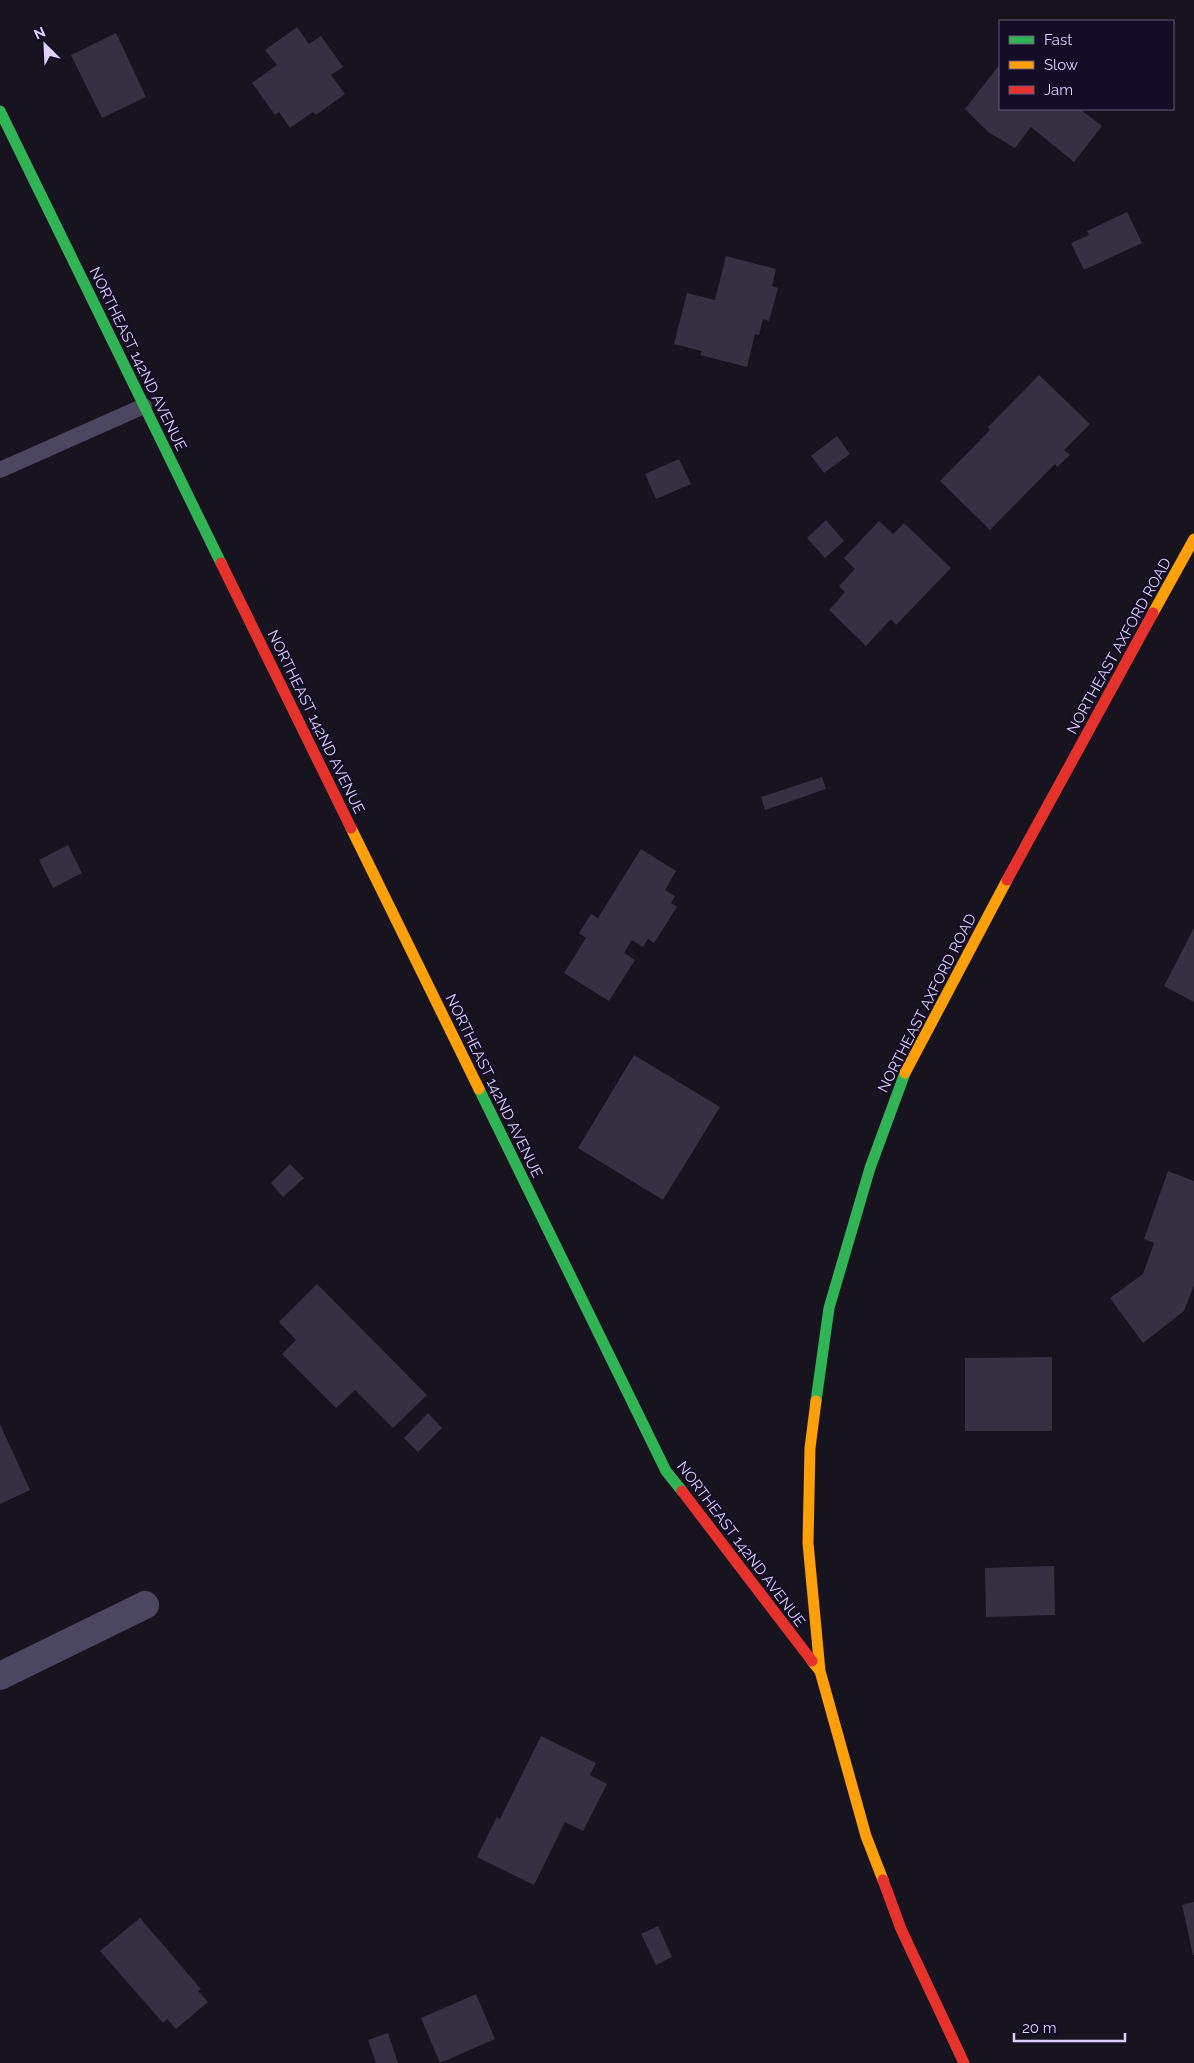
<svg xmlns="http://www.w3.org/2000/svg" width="1194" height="2063" font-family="Raleway,sans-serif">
<rect width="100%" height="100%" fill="#17131f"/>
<path fill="#363042" d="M297,27L309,44L321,36L343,67L331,75L345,94L316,115L313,112L290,128L279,112L275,115L252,83L277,65L265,50Z
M116,33L146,97L102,118L71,55Z
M1000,64V109H1080L1102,126L1074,162L1031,127L1015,148L988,132L965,109Z
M1127,212L1142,243L1084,270L1071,243L1089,235L1087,231Z
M726,256L776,269L772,286L778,288L769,321L763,319L759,335L755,334L747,367L700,355L702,351L674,344L687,293L715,300Z
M1039,375L1090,424L1064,450L1070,455L1057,467L1055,464L990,530L940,481L990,430L988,427Z
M837,436L850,454L824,473L811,456Z
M679,459L691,484L656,499L645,474Z
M826,520L844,541L825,558L807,538Z
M879,521L893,534L904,523L951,568L896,625L891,619L866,646L829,610L845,592L839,586L855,569L844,558Z
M822,777L826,789L765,810L761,797Z
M68,845L82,873L53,888L39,860Z
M641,849L676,871L665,890L675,896L671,903L677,907L654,943L648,939L643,947L632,940L624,953L635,960L609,1001L564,973L586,938L579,933L591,914L598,918Z
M1194,928V1002L1164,986Z
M634,1055L720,1107L663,1200L578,1148Z
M290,1164L304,1178L283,1197L271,1183Z
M1168,1171L1194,1181V1285L1184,1311L1143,1343L1110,1298L1143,1274L1154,1243L1144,1239Z
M317,1284L427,1395L393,1428L355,1390L336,1408L282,1354L296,1340L279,1322Z
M1052,1357V1431H965V1358Z
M428,1413L442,1428L418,1452L404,1438Z
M0,1424L30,1490L0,1504Z
M1054,1566L1055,1615L986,1617L985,1568Z
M541,1736L596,1763L590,1775L607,1784L583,1831L565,1822L534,1885L477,1857L497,1817L500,1819Z
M1194,1902V1955H1193L1182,1905Z
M140,1918L201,1989L198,1991L208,2002L176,2029L167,2019L163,2023L100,1951Z
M658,1926L672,1957L656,1965L641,1934Z
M476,1994L495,2039L440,2063L421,2018Z
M388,2033L398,2063H376L368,2040Z"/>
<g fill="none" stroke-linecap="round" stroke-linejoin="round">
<path stroke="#4c4760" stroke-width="16" d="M0,470L144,406"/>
<path stroke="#4c4760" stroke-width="28" d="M0,1676L145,1605"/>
<path stroke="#30b455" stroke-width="11" d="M0,111L221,563
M479,1089L666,1471L682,1491
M816,1401L829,1308L870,1168L905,1073"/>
<path stroke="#ff9f0a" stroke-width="11" d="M1153,613L1194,539
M351,828L479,1089
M905,1073L1007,880
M816,1401L810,1448L808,1543L820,1671
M812,1661L820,1671L866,1836L883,1880"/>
<path stroke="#e5322d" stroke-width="11" d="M221,563L351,828
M1007,880L1153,613
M682,1491L812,1661
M883,1880L901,1929L964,2063"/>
</g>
<g text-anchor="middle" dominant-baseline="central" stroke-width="4" stroke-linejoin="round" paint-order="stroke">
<g font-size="15" fill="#ded1ff" stroke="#150d25">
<text transform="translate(138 359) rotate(64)">NORTHEAST 142ND AVENUE</text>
<text transform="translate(1119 646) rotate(-61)">NORTHEAST AXFORD ROAD</text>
<text transform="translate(316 722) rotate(64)">NORTHEAST 142ND AVENUE</text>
<text transform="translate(927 1003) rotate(-63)">NORTHEAST AXFORD ROAD</text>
<text transform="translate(494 1086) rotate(64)">NORTHEAST 142ND AVENUE</text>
<text transform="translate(741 1544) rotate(53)">NORTHEAST 142ND AVENUE</text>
</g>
</g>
<rect x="999" y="20" width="175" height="90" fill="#150d25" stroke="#655b7c"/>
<rect x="1009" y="36" width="25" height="8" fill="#30b455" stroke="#655b7c"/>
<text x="1044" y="45" font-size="15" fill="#ded1ff">Fast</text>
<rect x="1009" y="61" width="25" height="8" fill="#ff9f0a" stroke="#655b7c"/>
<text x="1044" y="70" font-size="15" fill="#ded1ff">Slow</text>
<rect x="1009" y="86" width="25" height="8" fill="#e5322d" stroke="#655b7c"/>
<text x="1044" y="95" font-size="15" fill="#ded1ff">Jam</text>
<g transform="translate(45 45) rotate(336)" stroke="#150d25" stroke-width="4" paint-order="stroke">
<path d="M0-4L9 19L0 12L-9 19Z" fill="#ded1ff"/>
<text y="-8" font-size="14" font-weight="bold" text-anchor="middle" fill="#ded1ff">N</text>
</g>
<path d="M1014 2033v8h111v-8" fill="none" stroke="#ded1ff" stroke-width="2.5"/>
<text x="1022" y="2033" font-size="15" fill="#ded1ff" stroke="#150d25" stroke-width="4" paint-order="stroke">20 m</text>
</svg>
